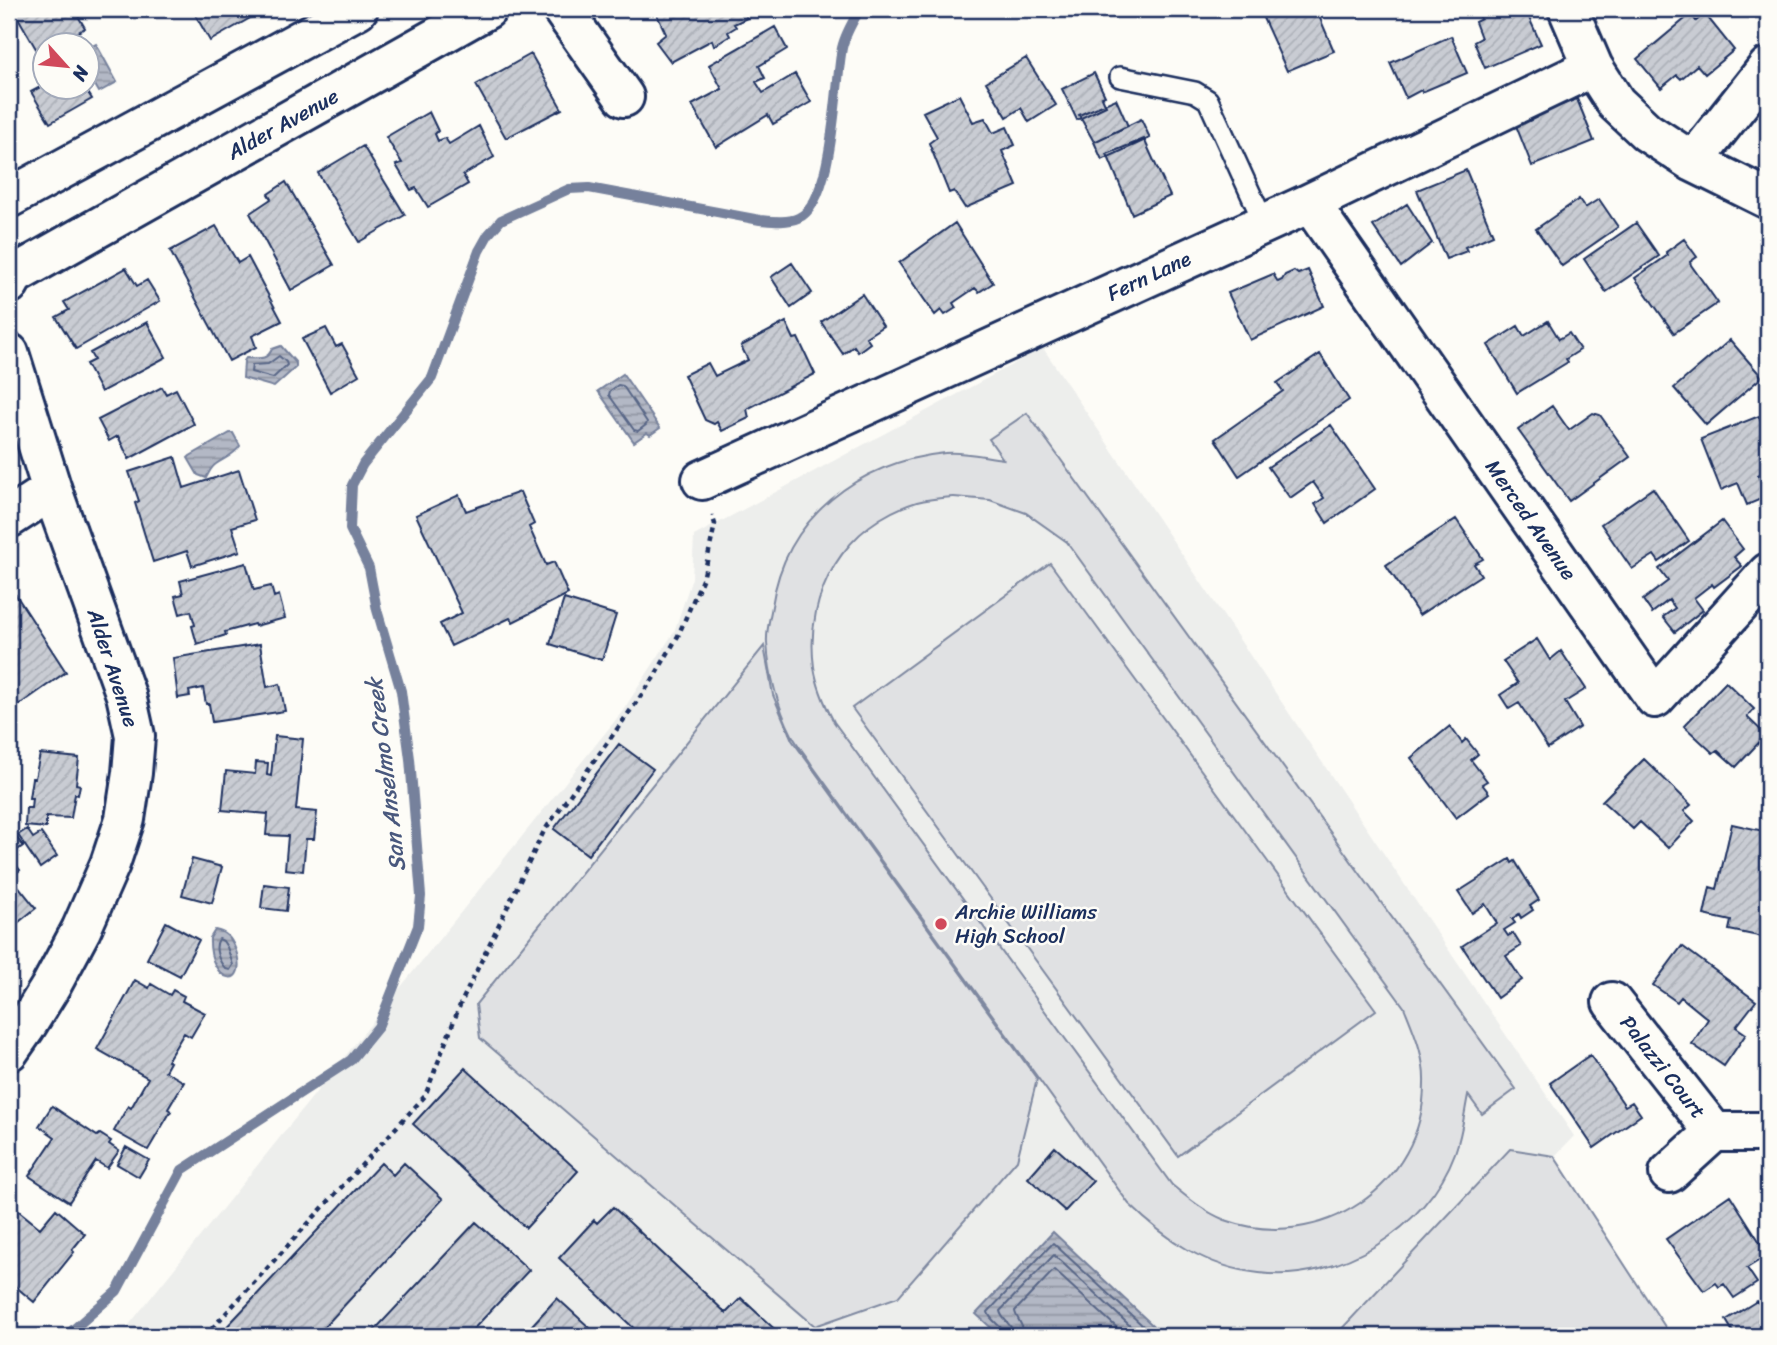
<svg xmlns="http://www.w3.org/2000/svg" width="1777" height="1345" font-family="Sriracha,sans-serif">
<defs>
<pattern id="water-rules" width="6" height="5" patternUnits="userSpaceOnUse" patternTransform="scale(1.75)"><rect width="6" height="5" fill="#b3b8c5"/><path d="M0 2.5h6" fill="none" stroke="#9196a3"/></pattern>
<pattern id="building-hatch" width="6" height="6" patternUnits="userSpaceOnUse" patternTransform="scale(1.75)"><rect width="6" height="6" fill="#c9ccd3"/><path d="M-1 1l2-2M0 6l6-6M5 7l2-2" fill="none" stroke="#acb0b8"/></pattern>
</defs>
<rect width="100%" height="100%" fill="#fdfcf7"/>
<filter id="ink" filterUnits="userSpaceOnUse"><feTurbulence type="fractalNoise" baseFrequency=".0143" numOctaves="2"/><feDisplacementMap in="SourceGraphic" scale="14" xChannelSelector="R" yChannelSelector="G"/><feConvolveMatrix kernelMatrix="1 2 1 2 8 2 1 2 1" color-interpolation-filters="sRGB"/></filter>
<g filter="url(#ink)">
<path fill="#edeeec" d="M1043,348L1574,1136L1555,1156L1671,1336H120L622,712L674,632L692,578L694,536Z"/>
<path fill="#e0e1e3" stroke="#7e88a0" stroke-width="2" fill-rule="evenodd" d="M1027,413L1516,1089L1482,1114L1468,1095C1464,1115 1462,1134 1455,1153C1427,1229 1339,1283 1259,1273C1206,1267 1166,1240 1129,1204L812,765C806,755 797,745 792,735C778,707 769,674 767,643C766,631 770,618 772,606C785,517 859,462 945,453C964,451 985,457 1003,459L989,439ZM954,497L990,500L1026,513L1067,542L1404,1007C1414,1032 1425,1056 1424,1084C1424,1186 1320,1254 1225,1220C1205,1212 1189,1199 1172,1185L834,722C825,705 817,687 814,667C804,593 845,524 917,502C929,499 942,498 954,497Z
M1050,563L1376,1010L1178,1156L852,708Z
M764,646L773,695L792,740L1037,1079L1017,1160L898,1297L815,1326L480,1038L476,1004Z
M1510,1149L1554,1156L1671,1336H1335Z"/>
<path fill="url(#water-rules)" stroke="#76819c" stroke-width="2" d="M96,44L117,82L99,92L88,73V48Z
M281,346L296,363V367L274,387L243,378L244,361L246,358C258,358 267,361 272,349Z
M623,374L660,428L650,435L647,433L634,442L598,391Z
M230,433H233L240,446C234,455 225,458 216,464C211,467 209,473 206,478L198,475L188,458L190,456Z
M215,930C226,932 231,938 235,948C251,992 208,985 210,938Z
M1053,1232L1164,1336H1000L976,1314Z"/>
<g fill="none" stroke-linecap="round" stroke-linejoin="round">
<path stroke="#586687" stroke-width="2" d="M279,356L286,362L287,365L273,378L251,372L252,365L268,364Z
M618,385L623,386L647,422L646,425L638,431L634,430L609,395L610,391Z
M219,939L223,941L227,947L233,965L230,970L226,969C219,962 213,948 219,939Z
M1004,1336C1004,1325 990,1322 988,1312L1053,1243L1154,1336
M1013,1336C1013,1323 1002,1321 1000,1311L1054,1255L1141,1336
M1024,1336C1024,1324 1016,1319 1015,1311L1054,1270L1126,1336"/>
<path stroke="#76819c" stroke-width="10" d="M66,1336L117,1291L182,1170L351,1060L378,1027L418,926L421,896L410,759L401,691L377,610L369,568L350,529L352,485L363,464L432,378L479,251L488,235L501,220L569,189L589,188L760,220C772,221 787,223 798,218C834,203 835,84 842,48C845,34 853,21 860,9"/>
</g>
<path fill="url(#building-hatch)" stroke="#1b2f5e" stroke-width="2" d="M13,9H74L85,28L54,46H46V50L39,54Z
M192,9H266L210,41Z
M667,9H711L712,11L714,9H742L747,18L734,24L736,27L728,32L730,36L714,46L712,40L671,62L656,42L666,34L657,15Z
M1259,9H1303L1304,11L1316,9L1334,51L1287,71Z
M1482,9H1508L1509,11L1515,9H1525L1541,44L1485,68L1474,42L1481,38L1475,22L1481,19L1477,11Z
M1691,14L1696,21L1705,14L1734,50L1705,74L1697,65L1681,79L1677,75L1661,88L1637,59Z
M775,27L787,49L759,66L765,78L756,82L763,93L795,74L811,102L773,124L768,115L716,147L692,105L722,89L709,65Z
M1451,36L1467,73L1422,92L1421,90L1406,98L1390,63Z
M531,54L562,109L506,138L476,85Z
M1026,58L1056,105L1029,122L1021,108L1007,117L986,82Z
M1094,73L1105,96L1102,97L1106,106L1077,120L1062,89Z
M46,84V88H58L59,89L62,88H85L92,99L50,123L31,92Z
M959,95L973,122L985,118L993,133L1007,127L1015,145L1002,151L1017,186L965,208L954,191L949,193L929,143L937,137L923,112Z
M1116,99L1128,126L1094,142L1079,115Z
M1577,99L1594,141L1532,166L1515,123Z
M429,112L438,131L435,134L438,141L445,138L449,144L479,126L494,157L463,175L468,184L428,207L416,188L411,190L396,165L402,163L386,137Z
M1141,119L1150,138L1102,160L1094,142Z
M1144,139L1170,196L1132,214L1107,154Z
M363,146L405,215L359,242L318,173Z
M1466,170L1493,235L1465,247L1467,251L1446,259L1417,190Z
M286,182L334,265L291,290L250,213L271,199L268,194Z
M1579,199L1585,208L1599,199L1618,227L1562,266L1536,229Z
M1407,204L1432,243L1401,267L1373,226Z
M955,223L993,283L979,292L975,288L953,303L956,308L945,315L941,310L935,315L899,263Z
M1636,223L1659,256L1606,292L1584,259Z
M216,226L238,263L248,257L282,321L252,336L256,347L229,361L170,251Z
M1684,239L1697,257L1690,262L1691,265L1718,303L1674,333L1635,278L1668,255L1666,252Z
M792,263L812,293L791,308L771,277Z
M126,268L137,286L147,280L160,301L76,349L56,317L69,310L64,302Z
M1308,270L1324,306L1250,340L1228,293L1273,274L1278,282L1282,280L1285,275L1294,271L1298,274Z
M862,294L883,326L866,337L870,343L858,352L854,346L843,354L821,322Z
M1548,321L1559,339L1569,333L1580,350L1566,359L1568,362L1517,393L1488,345L1518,326L1524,336Z
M147,322L166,357L101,392L86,364L94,360L90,353Z
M786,322L794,339L798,338L815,374L747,409L749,418L722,431L717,422L714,424L705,420L684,375L708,363L715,376L748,360L741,346Z
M326,328L336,347L342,344L359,375L330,392L302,339Z
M1730,340L1762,377L1706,425L1674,388Z
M1320,354L1349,400L1239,476L1215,439L1283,391L1277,383Z
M162,387L166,394L176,389L194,424L129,459L118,436L109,441L98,420Z
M1552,406L1569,430L1593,413L1600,415L1630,457L1569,501L1518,430Z
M1759,416L1768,441V470L1758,475L1766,497L1747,505L1738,483L1721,490L1701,439Z
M1331,425L1375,489L1327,523L1315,504L1324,498L1313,482L1290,498L1268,467Z
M175,457L184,488L239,470L255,520L232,527L240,551L192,566L187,551L153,562L135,503L139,501L129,472Z
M1653,488L1689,541L1659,562L1654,555L1632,569L1601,524Z
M520,492L534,524L529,527L546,565L554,562L568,594L513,622L510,618L451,646L440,624L462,613L416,515L459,495L466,511Z
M1456,519L1483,559L1474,564L1481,575L1419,615L1386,565Z
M1722,521L1743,549L1734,557L1742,566L1714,587L1712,584L1694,598L1703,610L1675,632L1663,617L1675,608L1669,600L1652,613L1643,600L1668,581L1659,569Z
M246,563L254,590L271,586L274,597L279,595L285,618L255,626L254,624L225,632L226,635L197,644L192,626L195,625L191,611L180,614L175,596L183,594L180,581Z
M16,595L66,672L19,705L9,690V600Z
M564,599L616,615L602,660L550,644Z
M1537,639L1550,660L1561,651L1586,689L1565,702L1580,727L1548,748L1519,703L1509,709L1500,695L1518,683L1503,661Z
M260,644L267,687L280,684L285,711L212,722L209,704H206L203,688L189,691L190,696L178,698L173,658Z
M1726,682L1754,709L1747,717L1766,735L1736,767L1717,750L1713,753L1684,726Z
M1450,726L1462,743L1466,739L1478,754L1471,760L1487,781L1482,784L1489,793L1456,818L1411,758Z
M275,736L303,739L296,810L317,812L314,839H306L303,871L285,869L288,836L266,835L268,814L222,810L226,771L255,774L256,762L268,763L267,775L271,776Z
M619,744L653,769L588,855L554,829Z
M40,754L79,758L76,784L80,785L78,795L75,794L71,818L46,817V828L25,826L26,808H31L32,798H29L32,778H35Z
M1644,759L1691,805L1684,811L1694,821L1668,848L1640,822L1633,829L1602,801Z
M1732,824L1768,832V938L1729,930L1731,921L1704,915L1710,887L1717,889Z
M9,828L23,846L9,856L20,870L11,877L36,908L9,930Z
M27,829L33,838L41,833L57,856L40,868L18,835Z
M192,859L222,867L212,903L182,895Z
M1510,859L1512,863L1515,861L1539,900L1530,906L1533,910L1521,918L1519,914L1512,919L1515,923L1504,930L1508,936L1513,933L1521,946L1506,956L1522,980L1497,998L1462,946L1497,923L1485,904L1472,913L1458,892Z
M264,884L289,887L286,911L261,908Z
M166,922L199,940L180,976L147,959Z
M1682,946L1756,1001L1736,1027L1746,1034L1724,1066L1692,1044L1708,1019L1681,997L1677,1002L1653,985Z
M135,980L149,988L151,984L170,995L173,990L184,996L182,1001L205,1013L191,1037L184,1033L167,1061L170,1062L165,1071L184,1082L168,1109L171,1111L148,1150L114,1131L128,1106L131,1108L148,1078L97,1049Z
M1590,1055L1625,1106L1632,1102L1641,1115L1594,1148L1550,1083Z
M465,1068L578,1171L526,1228L413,1124Z
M52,1106L97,1136L100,1134L111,1141L109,1144L119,1151L107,1168L96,1161L69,1202L29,1176L55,1137L39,1126Z
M126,1147L149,1160L139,1177L117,1164Z
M1055,1147L1093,1181L1065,1211L1028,1178Z
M381,1163L393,1175L404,1163L443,1199L316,1336H218Z
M1730,1195L1768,1255L1747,1268L1757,1283L1734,1298L1724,1284L1719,1287L1716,1283L1704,1291L1666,1239Z
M9,1203L40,1228L56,1209L85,1234L72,1250L74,1252L34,1302L9,1281Z
M613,1207L726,1313L741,1298L782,1336H642L559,1258L594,1220L597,1223Z
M476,1222L529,1270L467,1336H369Z
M557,1298L590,1328L583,1336H522Z
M1757,1301L1765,1313L1768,1311V1336H1728L1733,1332L1726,1320Z"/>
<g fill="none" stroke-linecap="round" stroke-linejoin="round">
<g stroke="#1b2f5e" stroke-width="24">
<path id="lane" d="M1120,77L1195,92L1208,100L1264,223"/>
</g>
<g stroke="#1b2f5e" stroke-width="44">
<path id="street" d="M562,9L624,97
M1568,9L1593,67L1616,103L1647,132L1693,162L1768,199
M1693,162L1768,67
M1310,203L1655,698L1768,573
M9,284L14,275L487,9
M9,353L52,490L126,695L135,736L132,773L125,819L110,864L81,930L51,986L25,1028L9,1051
M702,480L1310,203L1593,67
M9,518L52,490
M1612,1002L1714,1132
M1669,1173L1714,1132H1768"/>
</g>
<g stroke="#1b2f5e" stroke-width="44">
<path id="secondary" d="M9,198L358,9"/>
</g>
<path stroke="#1b2f5e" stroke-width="4.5" stroke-dasharray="5 5" stroke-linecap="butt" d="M205,1336L425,1096L460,1005L544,831L653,679L678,636L704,575L715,524L712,515"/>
<use href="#lane" stroke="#fdfcf7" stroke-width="19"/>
<use href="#street" stroke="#fdfcf7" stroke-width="38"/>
<use href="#secondary" stroke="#fdfcf7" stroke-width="38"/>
</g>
</g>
<circle fill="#d1495b" stroke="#fdfcf7" stroke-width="2.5" cx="941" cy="924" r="7"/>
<g text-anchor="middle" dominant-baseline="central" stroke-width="5" stroke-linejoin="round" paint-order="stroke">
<g font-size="21" fill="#1b2f5e" stroke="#fdfcf7">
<text transform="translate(283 124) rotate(-29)">Alder Avenue</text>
<text transform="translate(1149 276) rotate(-25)">Fern Lane</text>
<text transform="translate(1531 520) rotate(55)">Merced Avenue</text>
<text transform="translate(113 668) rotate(72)">Alder Avenue</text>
<text transform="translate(1663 1067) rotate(52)">Palazzi Court</text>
</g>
<g font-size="21" fill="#1b2f5e" stroke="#fdfcf7" text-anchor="start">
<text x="955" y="912">Archie Williams<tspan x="955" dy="24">High School</tspan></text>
</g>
<g font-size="23" font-style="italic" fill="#49587d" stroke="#fdfcf7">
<text transform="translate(386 775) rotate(-97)">San Anselmo Creek</text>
</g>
</g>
<rect width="1777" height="1345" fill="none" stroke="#fdfcf7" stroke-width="35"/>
<rect x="18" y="18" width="1742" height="1310" fill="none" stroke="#1b2f5e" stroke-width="2.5" filter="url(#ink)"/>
<g transform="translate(66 66) rotate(117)"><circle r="33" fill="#fdfcf7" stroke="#a3aaba" stroke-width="2"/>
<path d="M0-5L12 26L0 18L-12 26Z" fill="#d1495b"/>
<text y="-10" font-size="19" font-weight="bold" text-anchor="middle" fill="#1b2f5e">N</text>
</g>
</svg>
